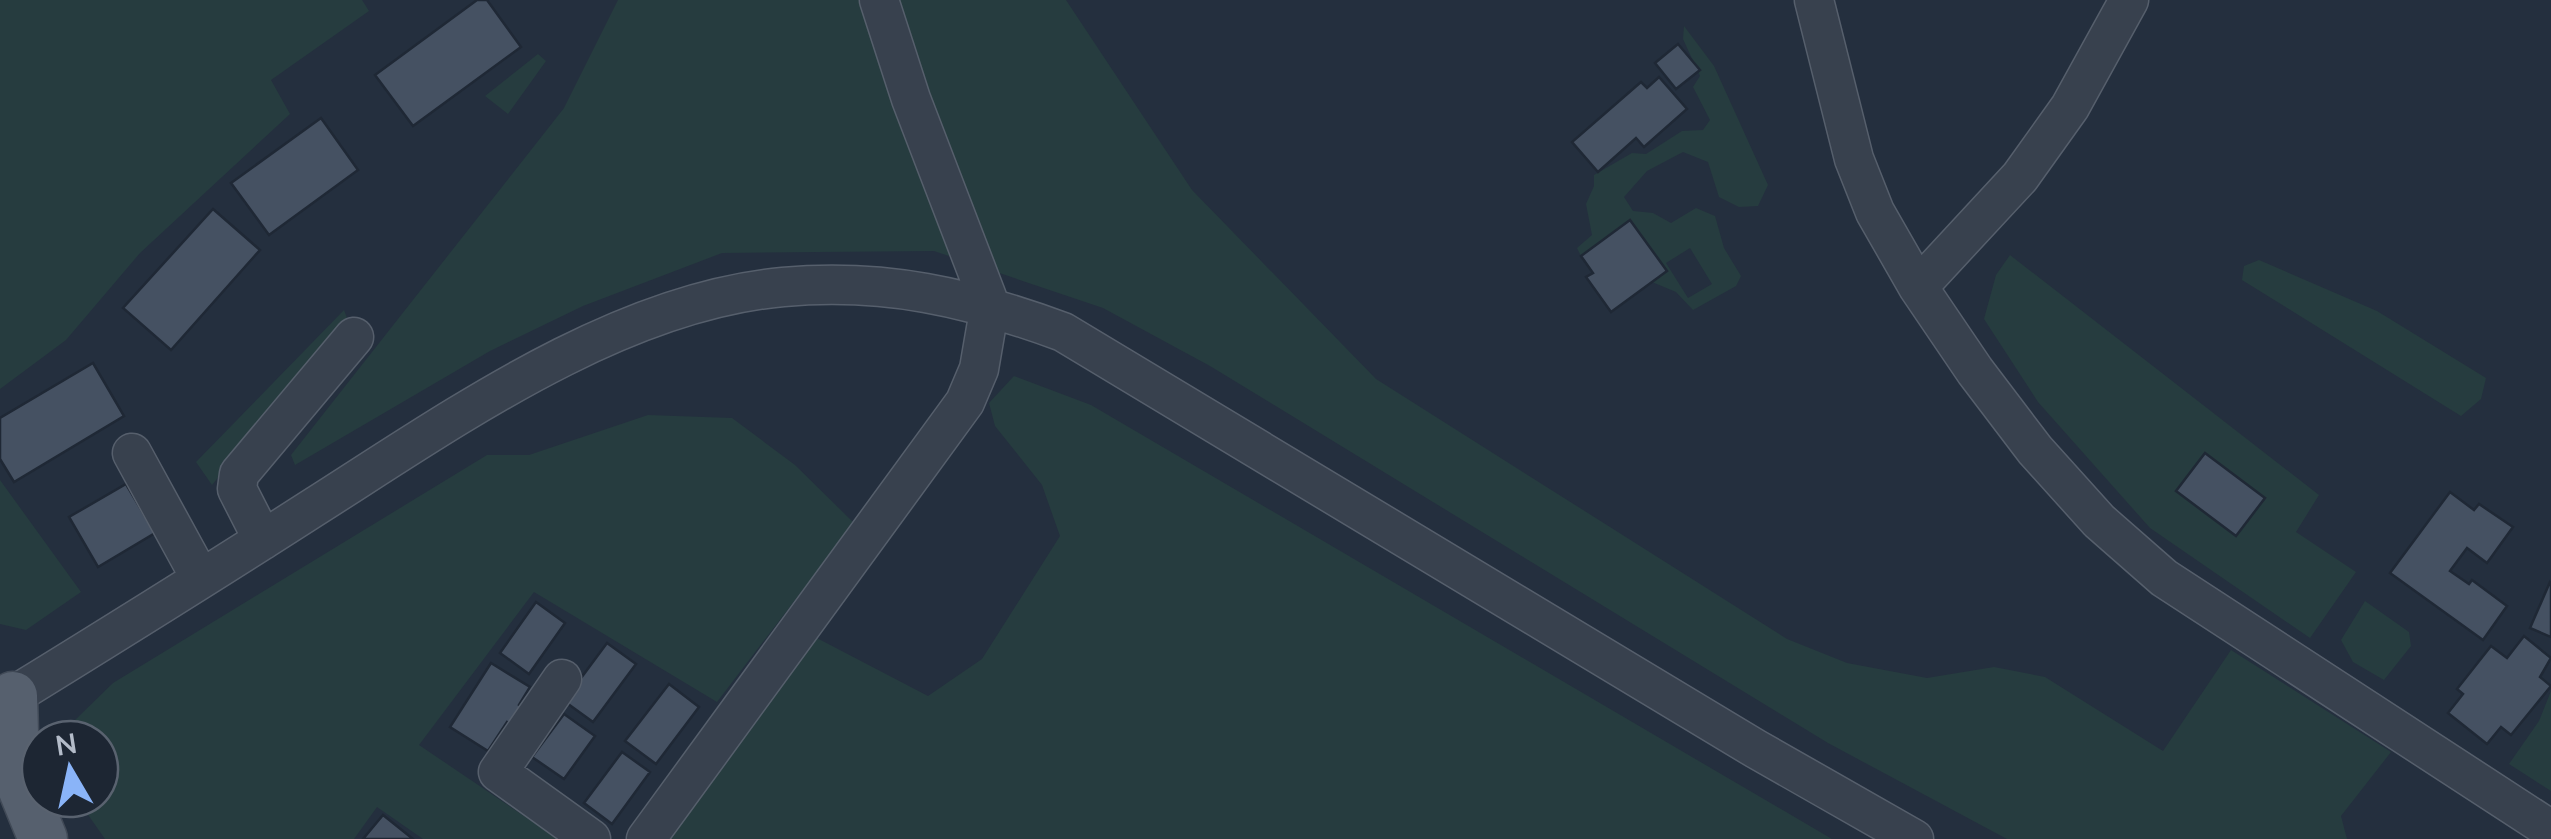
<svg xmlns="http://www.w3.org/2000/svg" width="2551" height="839" font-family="Mulish,sans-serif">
<rect width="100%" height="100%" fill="#242f3e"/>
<path fill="#263c3f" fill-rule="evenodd" d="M0,0H362L369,11L271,80L290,114L140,253L66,340L0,389Z
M618,0H1066L1192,190L1376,379L1787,639L1847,663L1927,678L1994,667L2045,677L2163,751L2231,650L2391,752L2341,816L2347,839H2007L1828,743L1210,366L1103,308L934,251L722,253L583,306L490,351L295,465L291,455L564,108Z
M1684,26L1714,66L1768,185L1758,206L1739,207L1719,197L1708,162L1683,152L1647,171L1624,197L1633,211L1653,213L1671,223L1696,208L1715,216L1724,248L1741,276L1736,286L1693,310L1676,292L1652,282L1667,271L1630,220L1581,256L1577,248L1592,235L1586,204L1594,186V175L1632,153L1646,154L1682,131L1703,130L1710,120L1693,87L1700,76L1683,39ZM1690,248L1712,284L1688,298L1666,263Z
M538,54L546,61L508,114L485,96Z
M2010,255L2319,495L2296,532L2356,572L2310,638L2150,528L2038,402L1984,319L1996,275Z
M2259,260L2377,311L2486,378L2481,399L2461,416L2242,280L2244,266Z
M344,310L347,318L212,485L196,462Z
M1014,376L1091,405L1832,839H660L813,636L928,696L982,659L1060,536L1042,485L995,426L989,403Z
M648,415L732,418L795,465L854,523L717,702L534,592L419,745L558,839H423L377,807L354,839H105L77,799H100V739H69L72,723L113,683L487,455H529Z
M0,480L81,592L26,630L0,624Z
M2365,601L2409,632L2411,646L2384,680L2353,662L2341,640Z
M2551,691V791L2509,764L2539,721Z"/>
<path fill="#455162" stroke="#1f2835" stroke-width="2.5" d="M477,0H487L521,47L413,126L375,75Z
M1678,44L1700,70L1676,89L1655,63Z
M1659,77L1687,109L1644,147L1636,138L1598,172L1572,142L1641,82L1647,88Z
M321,118L358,170L269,235L231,183Z
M213,209L260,250L171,350L123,308Z
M1630,220L1667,271L1611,312L1586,277L1593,273L1581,256Z
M93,363L124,416L14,482L0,459V418Z
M2205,453L2265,498L2236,536L2176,491Z
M126,484L155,533L98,567L69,517Z
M2450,492L2474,510L2479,504L2513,527L2487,563L2467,548L2450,571L2469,584L2472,580L2507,606L2483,640L2390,573Z
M2550,582L2551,583V637L2530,628Z
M536,602L565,623L529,674L500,653Z
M2524,636L2551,658L2540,677L2551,686L2511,735L2501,727L2487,744L2448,713L2463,694L2457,689L2491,646L2507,658Z
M607,643L636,664L593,722L564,701Z
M491,663L530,687L519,705L525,709L513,726L507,722L488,751L450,727Z
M669,684L699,707L656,764L625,741Z
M564,714L595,736L564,779L532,757Z
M622,752L650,772L612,824L584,803Z
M383,815L413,839H363Z"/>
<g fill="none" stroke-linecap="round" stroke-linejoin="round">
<g stroke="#565f6c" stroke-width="41">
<path id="minor" d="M1814,0L1854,159L1875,212L1918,287L1975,371L2035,450L2099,521L2164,578L2551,830
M1918,287L2020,177L2070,107L2129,0
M132,453L201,579
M263,540L237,489L239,474L354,337
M562,679L498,772L591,839
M13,696C112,635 210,574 308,511C447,423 615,302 783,287C885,278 968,297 1063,332L1756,749L1914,839
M646,839L965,402L979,369L990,305L911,99L879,0"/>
</g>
<g stroke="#414a57" stroke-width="51">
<path id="major" d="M13,696L15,771L43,839"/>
</g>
<use href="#minor" stroke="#38414e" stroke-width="38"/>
<use href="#major" stroke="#56606e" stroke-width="48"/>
</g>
<g transform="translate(70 769) rotate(351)"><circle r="48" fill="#1d2633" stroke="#59626f" stroke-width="2.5"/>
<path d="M0-8L18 38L0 25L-18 38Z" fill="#8ab4f8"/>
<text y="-15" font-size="28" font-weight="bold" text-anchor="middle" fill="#b4bcc9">N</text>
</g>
</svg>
